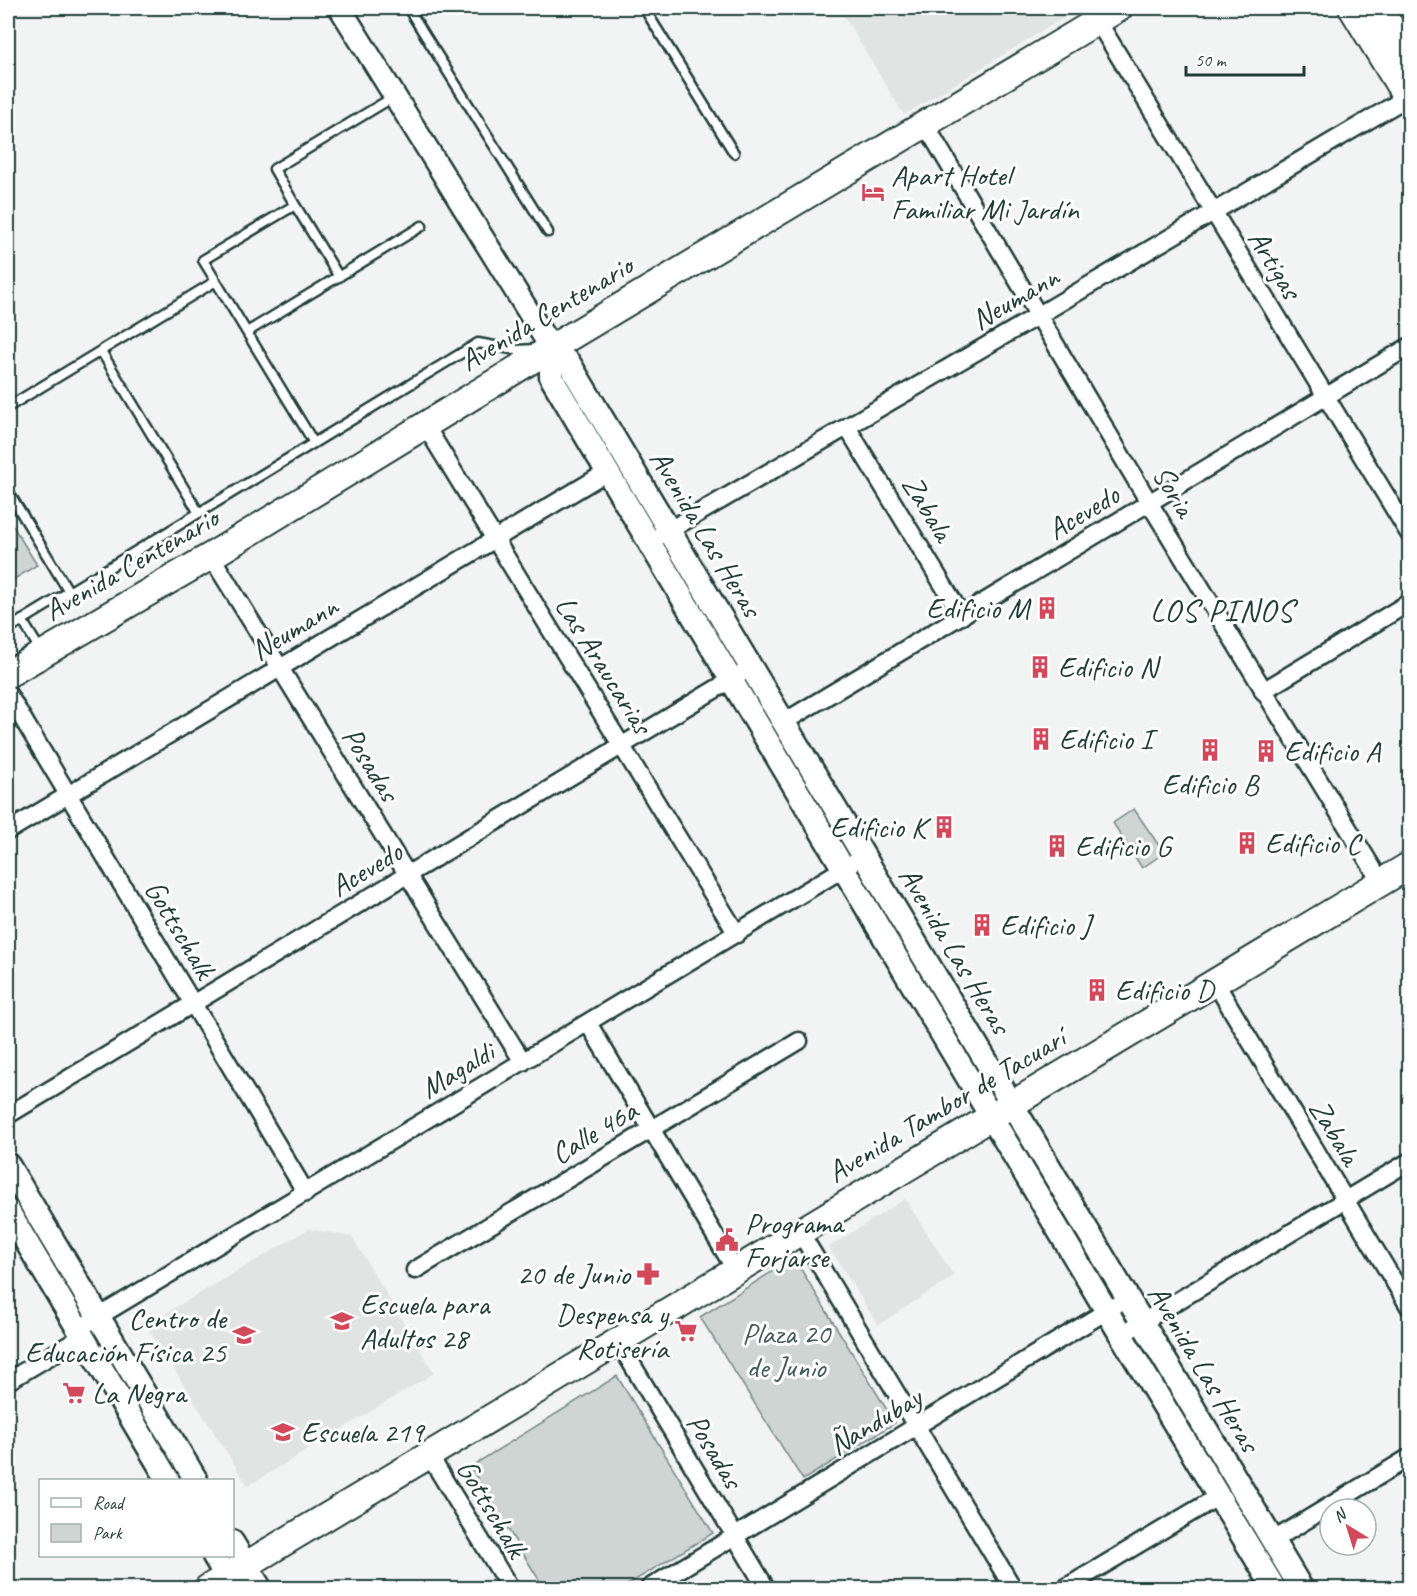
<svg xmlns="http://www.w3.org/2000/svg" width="1417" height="1596" font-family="Caveat,sans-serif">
<rect width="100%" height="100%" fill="#f2f3f3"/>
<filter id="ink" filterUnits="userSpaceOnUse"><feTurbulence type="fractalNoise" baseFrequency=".0167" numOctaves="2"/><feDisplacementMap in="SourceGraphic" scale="12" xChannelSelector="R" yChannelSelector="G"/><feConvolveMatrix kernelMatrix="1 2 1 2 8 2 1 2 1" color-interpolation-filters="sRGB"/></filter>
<g filter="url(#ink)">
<path fill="#e0e4e3" d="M839,8H1080L904,115Z
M905,1199L954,1276L878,1325L829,1247Z
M309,1229L352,1237L434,1373L248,1486L146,1325Z"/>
<path fill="#ced5d3" stroke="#768984" stroke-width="1.5" d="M8,518L37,565L8,583Z
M1134,809L1164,853L1142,868L1113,823Z
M794,1258L895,1423L803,1480L700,1317Z
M617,1376L713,1533L622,1588H544L470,1467Z"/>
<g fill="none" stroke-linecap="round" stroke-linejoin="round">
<g stroke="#1f3d34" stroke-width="13">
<path id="service" d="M408,8L548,232
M644,8L734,153
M295,205L339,277
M247,332L422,226
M101,351L199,513
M8,407L216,281
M314,443L203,260L295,205L274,169L395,96
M8,491L69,592
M22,620L42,653
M8,629L478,343L517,350L535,349"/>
</g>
<g stroke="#1f3d34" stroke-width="21">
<path id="minor" d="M1097,20L1410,535
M925,124L1150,504L1381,882
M425,425L737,934
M847,427L962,616
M649,542L1039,315L1406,98
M211,556L523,1062
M1263,691L1410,602
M8,694L306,1193
M784,722L1410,346
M8,831L607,472
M1215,982L1410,1308
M588,1023L736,1271
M8,1115L739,675
M800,1232L1013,1588
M415,1270L799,1041
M78,1329L851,864
M1121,1335L1410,1161
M618,1341L766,1588
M8,1381L82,1337
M429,1455L510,1588
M1272,1541L1410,1457
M649,1588L1115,1306
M1065,1588L1219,1496"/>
</g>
<g stroke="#1f3d34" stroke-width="26">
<path id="tertiary" d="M340,8L551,348"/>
</g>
<g stroke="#1f3d34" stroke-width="27">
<path id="secondary" d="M551,348L569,363L1301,1588
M551,348V377L1121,1335L1274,1588
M8,1165L196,1480
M8,1211L168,1480
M232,1542L260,1588
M214,1556L233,1588"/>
</g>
<g stroke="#1f3d34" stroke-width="30">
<path id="primary" d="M1352,8L1410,103
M1379,8L1410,58
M8,674L211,556L563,341L1119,8
M208,1588L1410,865"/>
</g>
<use href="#service" stroke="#fff" stroke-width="8"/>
<use href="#minor" stroke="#fff" stroke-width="16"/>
<use href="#tertiary" stroke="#fff" stroke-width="21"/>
<use href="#secondary" stroke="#fff" stroke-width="22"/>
<use href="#primary" stroke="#fff" stroke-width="26"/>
</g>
</g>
<defs>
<g id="hotel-bare" transform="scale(1.8)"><path d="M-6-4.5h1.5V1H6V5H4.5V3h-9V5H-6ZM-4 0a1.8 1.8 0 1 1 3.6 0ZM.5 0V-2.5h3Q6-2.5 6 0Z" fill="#d1495b" stroke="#fff" stroke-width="2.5" paint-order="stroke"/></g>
<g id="building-bare" transform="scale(1.8)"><path d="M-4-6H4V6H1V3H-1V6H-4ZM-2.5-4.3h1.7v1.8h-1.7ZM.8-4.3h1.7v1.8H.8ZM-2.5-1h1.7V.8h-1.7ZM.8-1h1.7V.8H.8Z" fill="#d1495b" stroke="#fff" stroke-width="2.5" paint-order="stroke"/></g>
<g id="civic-bare" transform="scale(1.8)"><path d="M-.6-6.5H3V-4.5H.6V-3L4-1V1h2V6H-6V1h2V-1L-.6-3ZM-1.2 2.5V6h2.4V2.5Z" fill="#d1495b" stroke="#fff" stroke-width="2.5" paint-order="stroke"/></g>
<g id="pharmacy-bare" transform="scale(1.8)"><path d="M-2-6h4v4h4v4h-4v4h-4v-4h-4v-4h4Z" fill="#d1495b" stroke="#fff" stroke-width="2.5" paint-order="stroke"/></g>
<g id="school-bare" transform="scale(1.8)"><path d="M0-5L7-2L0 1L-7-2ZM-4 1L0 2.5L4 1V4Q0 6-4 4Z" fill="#d1495b" stroke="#fff" stroke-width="2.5" paint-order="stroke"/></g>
<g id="supermarket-bare" transform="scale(1.8)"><path d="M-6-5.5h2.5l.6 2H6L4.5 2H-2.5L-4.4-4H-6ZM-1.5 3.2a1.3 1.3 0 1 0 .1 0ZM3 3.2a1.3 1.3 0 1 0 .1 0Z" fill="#d1495b" stroke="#fff" stroke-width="2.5" paint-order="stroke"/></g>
</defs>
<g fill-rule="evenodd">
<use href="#hotel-bare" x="873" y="192"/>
<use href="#building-bare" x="1047" y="608"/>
<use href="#building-bare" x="1040" y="667"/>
<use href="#building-bare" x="1041" y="739"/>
<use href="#building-bare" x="1210" y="750"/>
<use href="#building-bare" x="1266" y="751"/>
<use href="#building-bare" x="944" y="827"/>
<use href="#building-bare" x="1247" y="843"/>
<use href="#building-bare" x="1057" y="846"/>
<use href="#building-bare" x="982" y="925"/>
<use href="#building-bare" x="1097" y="990"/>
<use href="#civic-bare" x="727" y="1240"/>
<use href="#pharmacy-bare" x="648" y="1274"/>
<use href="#school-bare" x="342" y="1321"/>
<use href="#supermarket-bare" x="686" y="1331"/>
<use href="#school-bare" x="244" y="1335"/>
<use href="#supermarket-bare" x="74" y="1393"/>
<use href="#school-bare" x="283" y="1432"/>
</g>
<g text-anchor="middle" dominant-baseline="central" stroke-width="6" stroke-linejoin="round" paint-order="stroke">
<g font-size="30" fill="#1f3d34" stroke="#fff" text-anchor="start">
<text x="891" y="175">Apart Hotel<tspan x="891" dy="34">Familiar Mi Jardín</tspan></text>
<text x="1029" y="608" text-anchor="end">Edificio M</text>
<text x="1058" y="667">Edificio N</text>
<text x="1059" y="739">Edificio I</text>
<text x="1284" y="751">Edificio A</text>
<text x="1210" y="784" text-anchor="middle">Edificio B</text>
<text x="926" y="827" text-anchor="end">Edificio K</text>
<text x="1265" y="843">Edificio C</text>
<text x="1075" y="846">Edificio G</text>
<text x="1000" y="925">Edificio J</text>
<text x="1115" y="990">Edificio D</text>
<text x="745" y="1223">Programa<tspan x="745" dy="34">Forjarse</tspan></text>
<text x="630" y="1274" text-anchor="end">20 de Junio</text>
<text x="360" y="1304">Escuela para<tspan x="360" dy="34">Adultos 28</tspan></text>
<text x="668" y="1314" text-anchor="end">Despensa y<tspan x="668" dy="34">Rotisería</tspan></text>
<text x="226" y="1318" text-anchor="end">Centro de<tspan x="226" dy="34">Educación Física 25</tspan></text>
<text x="92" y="1393">La Negra</text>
<text x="301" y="1432">Escuela 219</text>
</g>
<g font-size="30" fill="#1f3d34" stroke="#fff">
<text transform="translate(1275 264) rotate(59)">Artigas</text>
<text transform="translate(1015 298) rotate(-30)">Neumann</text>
<text transform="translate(546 313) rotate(-31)">Avenida Centenario</text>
<text transform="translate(1174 491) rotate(59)">Soria</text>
<text transform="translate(928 508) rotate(59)">Zabala</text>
<text transform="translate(1083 512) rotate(-31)">Acevedo</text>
<text transform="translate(706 533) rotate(59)">Avenida Las Heras</text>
<text transform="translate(131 564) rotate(-30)">Avenida Centenario</text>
<text transform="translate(294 628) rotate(-31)">Neumann</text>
<text transform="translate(604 665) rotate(58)">Las Araucarias</text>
<text transform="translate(371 764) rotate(58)">Posadas</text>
<text transform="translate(366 869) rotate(-31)">Acevedo</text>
<text transform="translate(180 929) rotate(59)">Gottschalk</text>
<text transform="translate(955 950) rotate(59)">Avenida Las Heras</text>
<text transform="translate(457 1070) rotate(-31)">Magaldi</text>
<text transform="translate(946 1105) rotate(-31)">Avenida Tambor de Tacuarí</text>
<text transform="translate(594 1132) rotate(-31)">Calle 46a</text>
<text transform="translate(1335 1132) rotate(59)">Zabala</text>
<text transform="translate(1204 1368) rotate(59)">Avenida Las Heras</text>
<text transform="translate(875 1421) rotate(-31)">Ñandubay</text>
<text transform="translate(715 1451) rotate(59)">Posadas</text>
<text transform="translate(492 1508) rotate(59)">Gottschalk</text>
</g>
<g font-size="30" fill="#425b54" stroke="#fff">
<text x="786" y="1333">Plaza 20<tspan x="786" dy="34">de Junio</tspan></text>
</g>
<g font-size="32" letter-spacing="1.5" fill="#1f3d34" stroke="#fff">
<text x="1222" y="610">LOS PINOS</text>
</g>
</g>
<rect width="1417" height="1596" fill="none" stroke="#fff" stroke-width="30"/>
<rect x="15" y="15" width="1387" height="1566" fill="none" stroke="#1f3d34" stroke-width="2" filter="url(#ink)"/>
<rect x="39" y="1479" width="195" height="78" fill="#ffffff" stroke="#a5b1ae" stroke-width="1.5"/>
<rect x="51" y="1498" width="30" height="9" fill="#ffffff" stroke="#a5b1ae" stroke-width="1.5"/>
<text x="93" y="1509" font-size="18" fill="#1f3d34">Road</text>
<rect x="51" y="1524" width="30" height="18" fill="#ced5d3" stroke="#a5b1ae" stroke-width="1.5"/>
<text x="93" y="1539" font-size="18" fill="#1f3d34">Park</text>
<g transform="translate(1348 1527) rotate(322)"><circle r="28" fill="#ffffff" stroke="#a5b1ae" stroke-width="1.5"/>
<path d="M0-4.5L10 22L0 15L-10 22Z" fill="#d1495b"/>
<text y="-9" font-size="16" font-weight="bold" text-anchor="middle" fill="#1f3d34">N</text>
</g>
<path d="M1186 66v9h118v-9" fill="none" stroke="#1f3d34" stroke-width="3"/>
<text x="1195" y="66" font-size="18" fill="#1f3d34" stroke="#ffffff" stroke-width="4.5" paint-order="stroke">50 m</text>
</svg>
